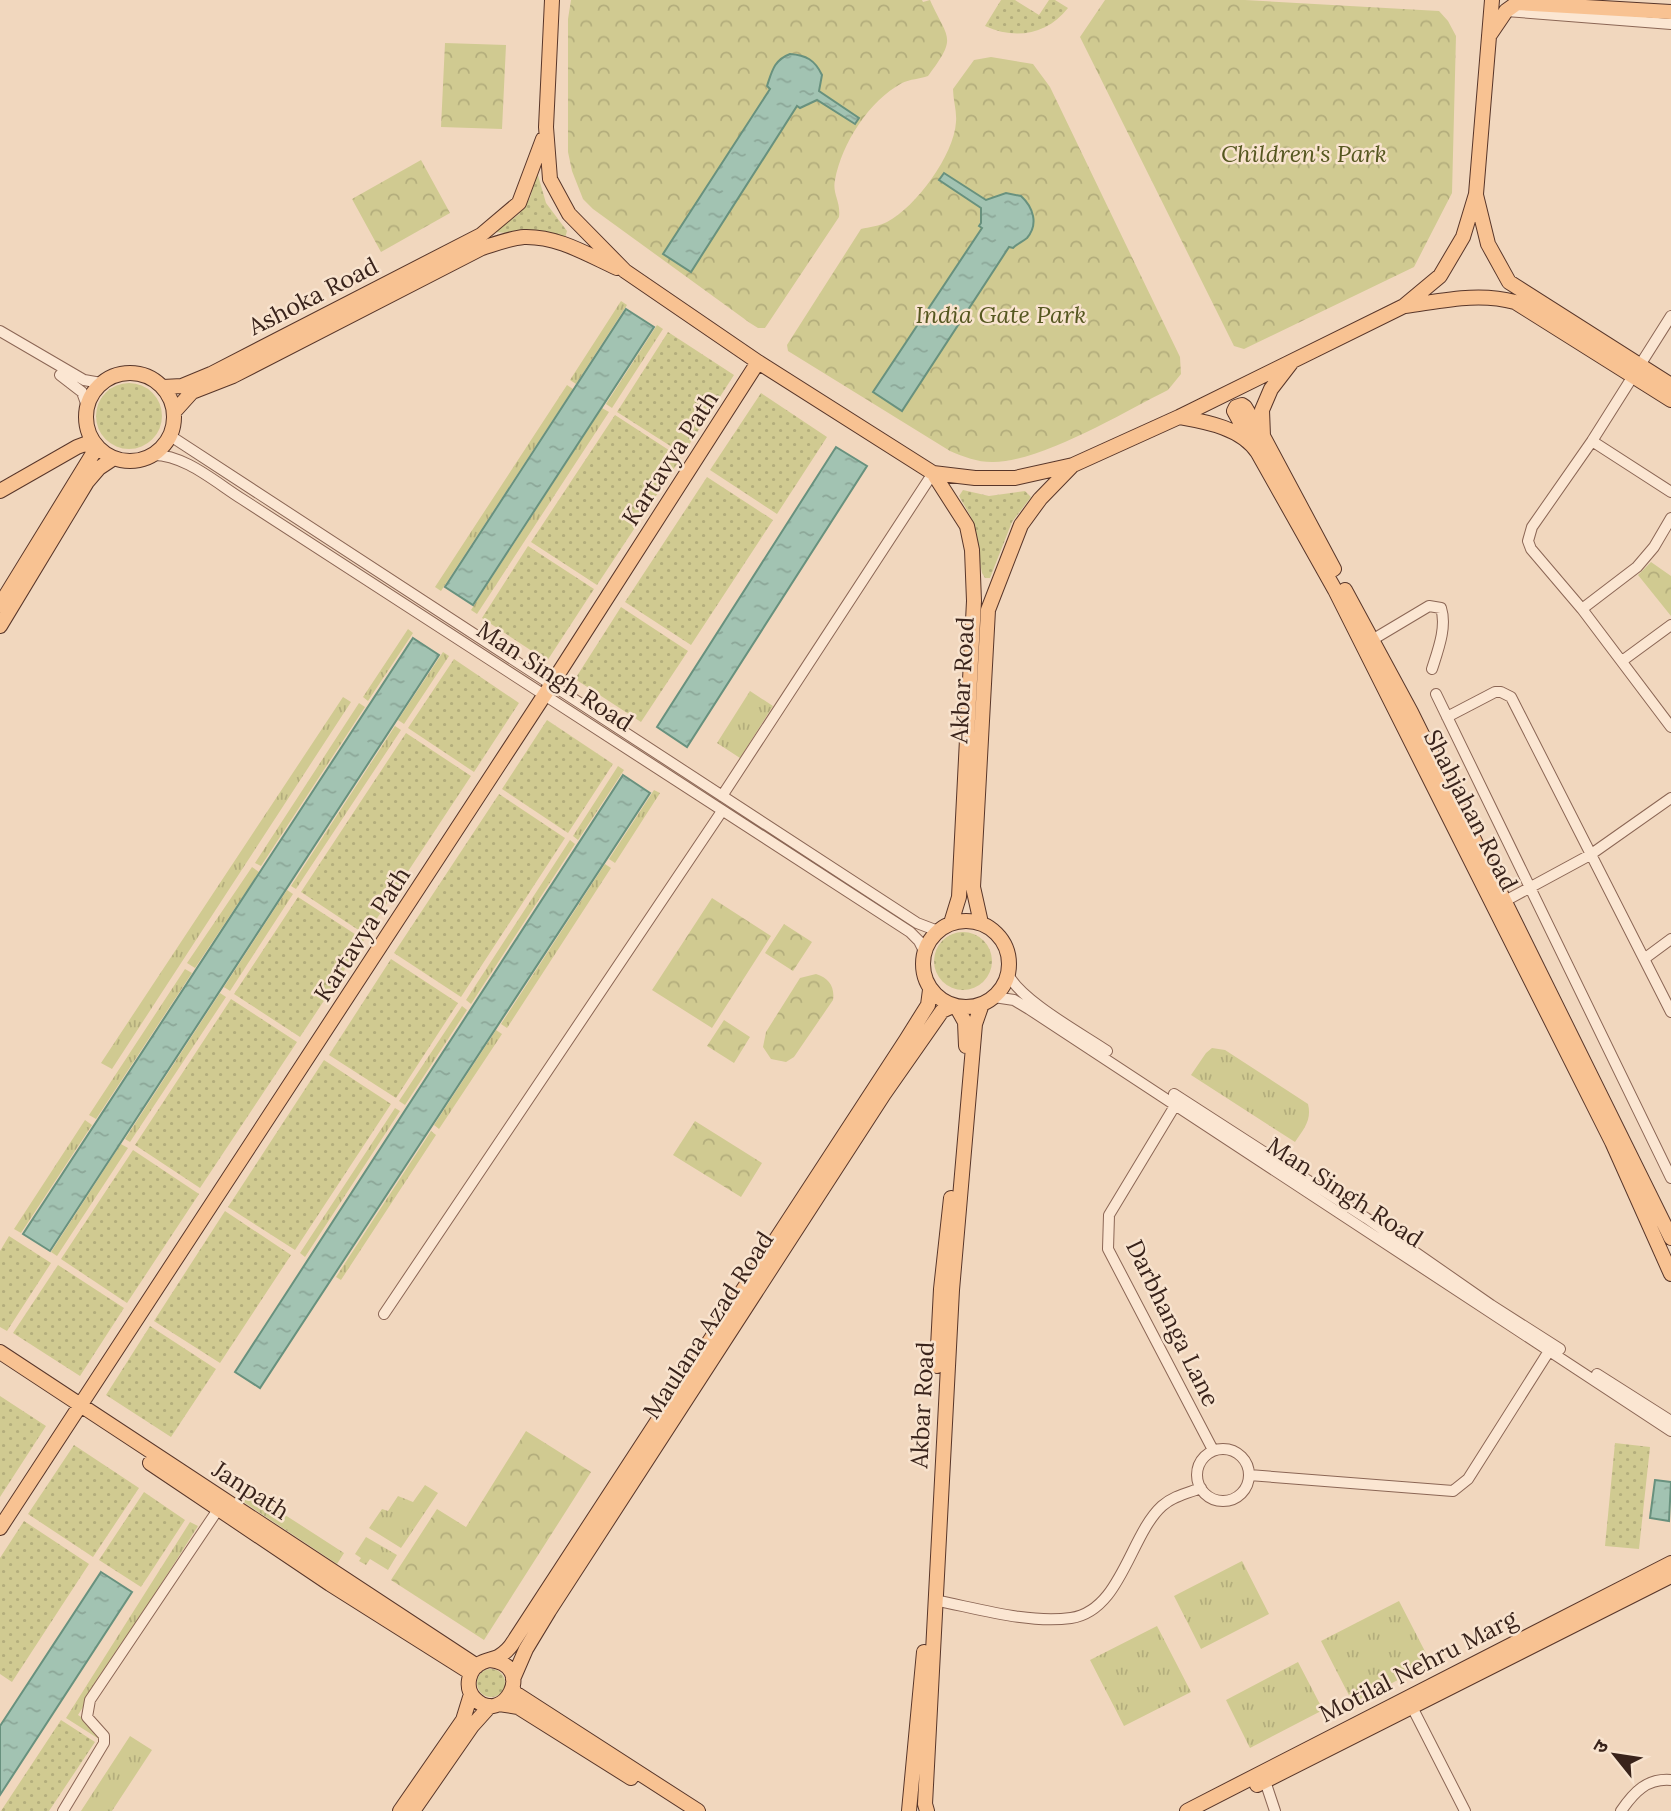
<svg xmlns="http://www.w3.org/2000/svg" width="1671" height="1811" font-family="Lora,'Noto Sans Devanagari',serif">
<defs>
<pattern id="grass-tufts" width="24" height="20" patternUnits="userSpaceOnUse" patternTransform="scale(1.75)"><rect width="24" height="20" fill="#d0ca91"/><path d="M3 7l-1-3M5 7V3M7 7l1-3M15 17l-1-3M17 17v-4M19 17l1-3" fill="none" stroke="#b3ad7c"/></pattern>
<pattern id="park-crowns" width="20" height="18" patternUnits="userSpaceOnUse" patternTransform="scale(1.75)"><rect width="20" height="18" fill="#d0ca91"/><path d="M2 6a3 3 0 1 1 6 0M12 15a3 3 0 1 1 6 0" fill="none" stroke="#b3ad7c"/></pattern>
<pattern id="garden-dots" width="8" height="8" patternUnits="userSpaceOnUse" patternTransform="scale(1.75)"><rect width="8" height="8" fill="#d0ca91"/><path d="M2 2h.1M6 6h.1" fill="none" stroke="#b3ad7c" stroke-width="1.8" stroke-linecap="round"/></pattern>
<pattern id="water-ripples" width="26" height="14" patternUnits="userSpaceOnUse" patternTransform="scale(1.75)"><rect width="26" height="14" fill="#a2c3b2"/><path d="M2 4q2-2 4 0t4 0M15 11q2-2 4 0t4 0" fill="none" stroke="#8ca798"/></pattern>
</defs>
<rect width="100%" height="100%" fill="#f1d7be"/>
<path fill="url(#grass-tufts)" d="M621,301L627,305L576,384L570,380Z
M657,325L663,329L612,408L606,404Z
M567,385L573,389L441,591L435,587Z
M602,408L609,412L477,614L471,610Z
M408,629L413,633L368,701L363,697Z
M443,652L449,656L404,724L398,720Z
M750,691L773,706L740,758L717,743Z
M343,697L351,702L112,1069L101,1063Z
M359,703L365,707L261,866L255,863Z
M395,726L401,730L296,889L291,886Z
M618,766L624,770L578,840L573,836Z
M654,790L660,793L615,863L609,859Z
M570,840L575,844L471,1004L466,1000Z
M605,864L611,868L507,1028L501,1024Z
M252,867L259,872L195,968L187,963Z
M287,890L293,894L230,991L224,987Z
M185,969L192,973L96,1119L89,1115Z
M220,993L226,997L130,1142L125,1139Z
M462,1006L467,1010L405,1105L399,1101Z
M496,1030L502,1034L439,1129L434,1125Z
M1212,1048L1225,1050L1308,1104C1312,1120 1304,1129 1295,1142L1191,1075L1206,1053Z
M395,1108L400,1111L305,1257L300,1253Z
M85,1120L92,1125L21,1233L14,1229Z
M431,1131L436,1135L341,1280L336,1277Z
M121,1144L128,1148L57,1256L51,1252Z
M425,1485L438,1493L401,1548L369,1528L382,1509L388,1511L398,1496L413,1502Z
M248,1491L344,1553L337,1564L242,1501Z
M190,1522L198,1526L78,1715L104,1732L99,1739L66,1718Z
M366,1537L397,1555L388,1570L370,1559L366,1565L359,1561L361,1558L355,1554Z
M1242,1561L1269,1614L1201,1649L1174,1596Z
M1399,1601L1431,1663L1353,1703L1321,1641Z
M1157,1626L1191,1692L1124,1726L1090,1660Z
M1298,1662L1323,1710L1250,1748L1226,1700Z
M130,1736L152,1750L112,1811H81Z"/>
<path fill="url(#park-crowns)" d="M571,0H922L923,2L930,0C948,40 958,36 928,76C920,79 910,79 902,83C869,101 842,143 835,180C832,194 841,201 839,217L765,328H758L750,323L593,209L583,199L572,171L568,152V19Z
M1105,0H1245L1439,11L1448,21L1456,36L1452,193L1414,267L1244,349L1234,346L1080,37Z
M445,43L506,45L502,129L441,127Z
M991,57L1033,64L1050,87L1180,357L1181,374L1168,390C1124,412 1039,463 992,462C977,462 964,457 950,451L788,351L787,345L861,229C869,227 880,226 887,222C916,207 954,155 956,122C957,111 953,100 953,89L974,60Z
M421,160L450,213L381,252L352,199Z
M1651,562L1671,576V616L1638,575Z
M712,898L771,936L712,1028L652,990Z
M784,924L812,942L793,971L765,953Z
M816,974C829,978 835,987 833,1000L794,1057L786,1062L771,1059L763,1047L766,1032L800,978Z
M724,1020L750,1037L734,1063L707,1046Z
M695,1121L762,1163L741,1197L673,1155Z
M526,1431L591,1472L484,1640L391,1580L437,1509L466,1527Z"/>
<path fill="url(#garden-dots)" d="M1001,0H1015L1039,15L1049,0H1055L1068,8C1047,35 1015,40 985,26Z
M537,172L546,203L567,231L565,238L495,232L519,214L530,198Z
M668,332L734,375L683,454L617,412Z
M96 416a33 33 0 1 1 66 0a33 33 0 1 1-66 0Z
M761,393L827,437L777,514L710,470Z
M615,415L681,458L597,585L531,542Z
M707,477L773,520L691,645L625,602Z
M963,490L989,496L1025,491L1031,497L1012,522L990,578H985L982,573L971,517L959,496Z
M528,546L594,589L547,661L482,618Z
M621,607L688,651L641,722L575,679Z
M454,659L519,703L474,772L408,728Z
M547,720L613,764L568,833L502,789Z
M406,733L471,776L366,935L301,892Z
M499,794L565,838L461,997L394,953Z
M298,897L364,940L300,1037L234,994Z
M934 961a29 29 0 1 1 58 0a29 29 0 1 1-58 0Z
M391,959L458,1003L396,1098L329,1055Z
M231,999L297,1042L200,1188L135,1145Z
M324,1060L391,1104L295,1250L228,1207Z
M133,1150L199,1194L127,1303L61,1259Z
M225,1211L291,1255L220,1363L154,1321Z
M9,1236L51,1263L7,1331L0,1327V1251Z
M58,1265L124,1308L80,1376L13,1333Z
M150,1326L216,1369L171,1437L106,1395Z
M0,1396L46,1426L0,1497Z
M1615,1443L1650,1447L1639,1549L1605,1546Z
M74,1445L139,1488L93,1557L28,1514Z
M144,1492L185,1520L141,1587L99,1560Z
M24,1521L89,1564L12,1682L0,1674V1558Z
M477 1683a14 14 0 1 1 28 0a14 14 0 1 1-28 0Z
M61,1720L95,1742L49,1811H1Z"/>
<path fill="url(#water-ripples)" stroke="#68917e" stroke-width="2" d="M790,54C806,55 815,60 822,75L819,91L859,118L855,124L817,100L800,108L797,106L691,272L663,254L770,89L767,86C772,71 774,60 790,54Z
M944,173L986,200L1006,193L1021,196C1033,207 1039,224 1027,238C1022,242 1017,244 1013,248L1009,247L902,411L873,392L982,228L979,226L981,223V208L939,180Z
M626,309L654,327L473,605L445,587Z
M836,447L867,466L687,747L657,727Z
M413,638L439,655L50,1251L23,1234Z
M623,775L650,793L260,1388L235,1372Z
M1655,1480L1671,1482L1669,1521L1650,1518Z
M101,1572L132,1592L0,1795V1726Z"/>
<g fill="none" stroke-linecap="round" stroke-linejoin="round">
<g stroke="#8b6655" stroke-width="12">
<path id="minor" d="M1506,11L1671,24
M1671,316L1592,441L1532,527L1528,541L1531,549L1582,609L1671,727
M0,331L84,380L101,383
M60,375L82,392L87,406
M169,435L917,923L938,931
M1592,441L1671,492
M152,455C184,454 215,482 242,499L910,932L919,941L924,951
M1582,609L1637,567L1654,547L1671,518
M1372,640L1429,606L1441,608C1447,627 1438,650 1432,669
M1622,661L1671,625
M1436,694L1671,1178
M1447,717L1495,692H1501L1511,697L1671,1012
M722,796L933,473
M1505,901L1590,855L1671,798
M1644,959L1671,939
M1008,974C1020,1000 1082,1034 1107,1051
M994,997L1014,1000L1029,1009L1671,1431
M1174,1094L1366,1218L1491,1305L1560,1349
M1176,1104L1109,1215L1108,1249L1213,1450
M384,1314L722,811
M1597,1374L1671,1421
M1197 1475a26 26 0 1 1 52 0a26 26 0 1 1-52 0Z
M1249,1475L1453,1491L1468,1479L1549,1351
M934,1600C976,1608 1028,1624 1071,1618C1121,1611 1130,1535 1162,1506C1173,1496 1188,1493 1201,1488
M1412,1707L1465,1811
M1265,1781L1275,1811
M63,1811L104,1743V1736L87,1717L90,1700L219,1508
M1621,1811C1634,1792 1647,1778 1671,1780"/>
</g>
<g stroke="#58362a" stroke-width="16">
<path id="major" d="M552,0L546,127L550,179L569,214L625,271L758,362L933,473L975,478H1015L1073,465L1179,417L1404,306L1440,276L1463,237L1476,194L1492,0
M1489,36L1506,11L1517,3L1671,12
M1476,195L1488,244L1509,282L1671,385
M1405,306C1442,301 1478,292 1515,302L1671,400
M1291,363L1271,389L1262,410L1263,436L1334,569
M86 417a44 44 0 1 1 88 0a44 44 0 1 1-88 0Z
M163,387L182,386L211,374L481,235L519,203L543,139
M174,412L192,392L233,376L482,248C495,244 511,238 524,237C558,236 588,255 617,268
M1179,417C1207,422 1242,428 1258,453L1335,590L1612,1142L1671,1274
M1251,442L1234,411L1236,407L1242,405L1245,407L1261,434
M933,473L967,526L972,550L974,601L959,897L951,923
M0,491L77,447L85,444L96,446
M1345,590L1411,712L1671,1238
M0,605L97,447
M0,626L87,482L99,468L114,458
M923 964a43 43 0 1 1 86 0a43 43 0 1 1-86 0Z
M981,923L973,887L988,610L1021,525L1040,499L1072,466
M956,1006L965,1022L966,1046
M0,1352L477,1666
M937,1366L941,1289L951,1198
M150,1463L330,1584L471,1673
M0,1528L551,685L758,362
M490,1660C537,1665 503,1727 475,1699C464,1688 468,1668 483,1662C488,1660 493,1659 498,1657C505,1653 510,1648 514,1641L906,1040L928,1005L930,990
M513,1679L526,1649L549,1611L884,1094L942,1011L953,1006
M513,1689L515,1693L698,1811
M499,1704L518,1707L631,1778
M1257,1785L1671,1576
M400,1811L463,1720L471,1694
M413,1811L472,1726L490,1706
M909,1811L924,1652
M927,1811L925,1804L952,1290L975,1024L982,1004
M1187,1811L1671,1563"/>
</g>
<use href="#minor" stroke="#fbe6d2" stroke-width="10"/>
<use href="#major" stroke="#f8c292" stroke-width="14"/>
</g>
<g text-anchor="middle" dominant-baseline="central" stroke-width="5" stroke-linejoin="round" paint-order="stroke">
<g font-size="24" font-style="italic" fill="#555720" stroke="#f8e3ce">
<text x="1304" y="153">Children's Park</text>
<text x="1001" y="314">India Gate Park</text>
</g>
<g font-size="24" fill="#39231b" stroke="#f8e3ce">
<text transform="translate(313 296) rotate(-27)">Ashoka Road</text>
<text transform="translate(670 458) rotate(-57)">Kartavya Path</text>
<text transform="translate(555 676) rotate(33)">Man Singh Road</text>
<text transform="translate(962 680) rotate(-87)">Akbar Road</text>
<text transform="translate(1471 810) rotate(63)">Shahjahan Road</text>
<text transform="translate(362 934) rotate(-57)">Kartavya Path</text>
<text transform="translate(1345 1192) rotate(33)">Man Singh Road</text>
<text transform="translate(1173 1323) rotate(64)">Darbhanga Lane</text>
<text transform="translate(708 1325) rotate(-57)">Maulana Azad Road</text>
<text transform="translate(922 1405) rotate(-87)">Akbar Road</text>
<text transform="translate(251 1490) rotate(33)">Janpath</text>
<text transform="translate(1418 1666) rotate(-27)">Motilal Nehru Marg</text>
</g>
</g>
<g transform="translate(1615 1755) rotate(300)" stroke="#f8e3ce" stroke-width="5" paint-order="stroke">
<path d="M0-5L12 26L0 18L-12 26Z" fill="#39231b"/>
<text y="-10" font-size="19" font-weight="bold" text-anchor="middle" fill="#39231b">उ</text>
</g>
</svg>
